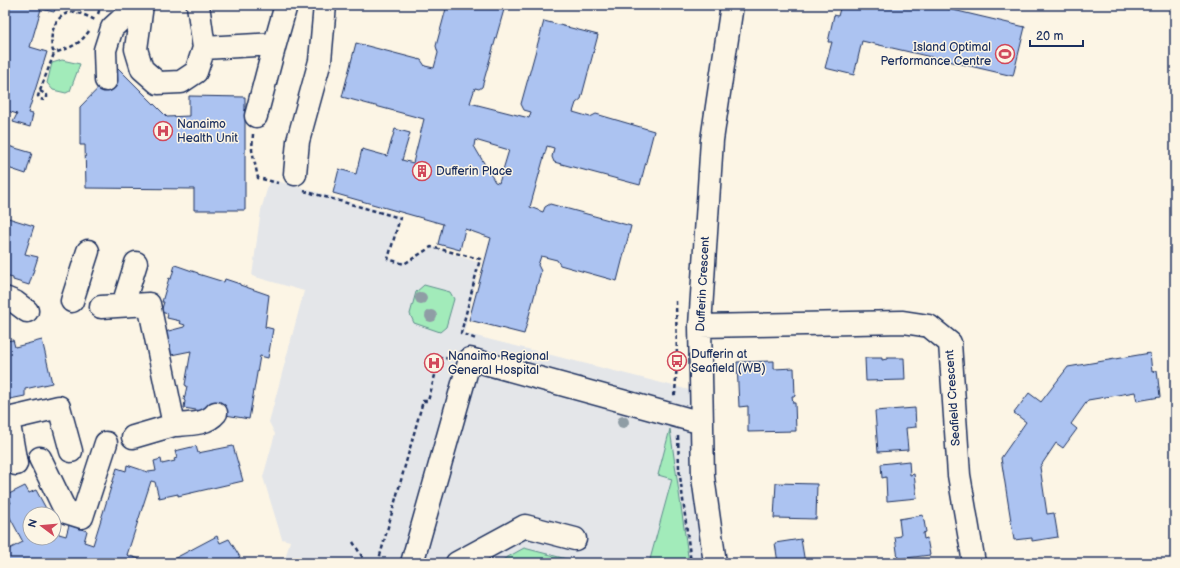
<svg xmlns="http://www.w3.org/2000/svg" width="1180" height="568" font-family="'Balsamiq Sans',sans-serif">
<rect width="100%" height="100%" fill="#fcf5e5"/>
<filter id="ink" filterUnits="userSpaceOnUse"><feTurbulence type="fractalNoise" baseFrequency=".025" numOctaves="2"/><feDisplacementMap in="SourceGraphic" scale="8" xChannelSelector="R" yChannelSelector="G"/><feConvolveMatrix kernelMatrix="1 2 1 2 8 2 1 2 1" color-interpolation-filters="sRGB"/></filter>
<g filter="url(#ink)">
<path fill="#e4e6e9" d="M270,179L401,216L390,258L406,262L433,247L480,263L464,333L701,393L715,563H284L290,541L282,539L263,477L275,434L269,422L304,291L252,276L261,210Z"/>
<path fill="#a2ebba" stroke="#5e8d8c" d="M62,60L80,64L70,91L66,93L53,90L47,83L52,63Z
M424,285L450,292L454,299L446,327L440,332L414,323L410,314L416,292Z
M670,429L689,563H649L672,479L658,475Z
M524,548L582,563H497Z"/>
<path fill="#acc3f1" stroke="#1b2f5e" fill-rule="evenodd" d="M5,5H63L62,9L56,7L54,12L41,9L30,47L47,52L28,113L33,114L30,127L13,122L17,114L5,110Z
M447,5L505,6L482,87L479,89L475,88L470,103L529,118L531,112L524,110L521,104L544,21L598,35L581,99L576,103L573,112L590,117L596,114L654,131L640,185L554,162L552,157L554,148L547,146L530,207L543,212L545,207L550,204L631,226L617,281L560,265L557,260L541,256L538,265L541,271L524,334L469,320L491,238L465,229L460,250L438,244L443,224L333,193L339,169L356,174L362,149L387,156L395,129L410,133L402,160L413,163L424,119L342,97L356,43L421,60L425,66L434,68L438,53L436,46ZM475,140L509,150L499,183L495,182L474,146Z
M841,5H932L1025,27L1013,76L862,41L854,75L825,68L832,42H828L834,15L838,16Z
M118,68L167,117L189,116V96L245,97V210H194V189L86,188L85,145H80V107Z
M5,145L32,153L26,174L5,167Z
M5,217L34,226L25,254L38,257L29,285L13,280V278L5,276Z
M175,265L198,273V274L224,282L225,279L240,284V285L269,295L265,327L273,329L268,358L260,356L249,419L184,408L185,401L184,400L187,386L185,385L191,351L166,356L161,333L184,327L185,325L179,323L180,321L167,318L168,314L161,312L164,302H162L169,278L171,279Z
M13,340L15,347L42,340L52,383L25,389V396L5,400V341Z
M1150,353L1152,372L1157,370L1160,397L1137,401L1135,392L1088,400L1071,424L1077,429L1063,448L1056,443L1040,467L1047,514L1054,513L1058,537L1032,541V538L1014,540L1001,458L1026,422L1014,413L1029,393L1041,402L1068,367Z
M865,358H882V360L887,359V358H904L905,380L866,381Z
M774,361V369L794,368L795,396H792L793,403H795L796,431L748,432V406L739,407L737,362Z
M915,408L916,427L906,428L908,450L878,452L875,411Z
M196,446L198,453L233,446L243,481L178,496V494L159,498L155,482L151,481L127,555L152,563H5V551L23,542L5,508V506L11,503L7,495L25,486L29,493L36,490L49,514H30V538H54V524L59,534L66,536L69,525L87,531L84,542L93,545L117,468L126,471L127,465L148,472L156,471L154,461L161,459L162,464L175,461L174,459L177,458L175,451Z
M909,461L910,475L914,474L917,498L887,501L886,477L882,478L881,464Z
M776,483L817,484L816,519L774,518Z
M923,515L926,532L923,533L924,539L927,538L930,555L898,559L895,537L901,536L899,519Z
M217,536L220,543L229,539L240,557L231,562V563H166Z
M801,539L805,563H778L775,543Z"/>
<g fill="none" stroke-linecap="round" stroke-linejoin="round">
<g stroke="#1b2f5e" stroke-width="25">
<path id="minor" d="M142,5L136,49L142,69L158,83L181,82L196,72L204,48
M198,5L204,48L275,44L286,5
M106,80L105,50L112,28L137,5
M256,116L275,44
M295,174L298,141L320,61L325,5
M5,298L15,302L27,311
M72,301L88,251
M123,305L136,263
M101,307L149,304L174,425L133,437
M700,326L903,322L929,326L950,343L959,475L974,563
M174,425C189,424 206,425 216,413
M40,458L66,512L82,517L106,443
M16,464L8,419L59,407L71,451
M412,563L470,359L702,423
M457,563L525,526L575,539
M715,563L703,477L700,326L712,140L732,5"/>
</g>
<path stroke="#1b2f5e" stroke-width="2.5" stroke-dasharray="4 3" stroke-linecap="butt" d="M98,14L101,5
M89,31C80,44 72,47 57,52L53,51C48,36 55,12 74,12C81,13 89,17 95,20
M40,91L47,95V98L44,100L40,99L38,96L55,51
M253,134L252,150L258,178L278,183
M304,191L400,218L388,259L404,264L431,247L480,259L461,333L476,339
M673,394H675L677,361L676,300
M678,436L679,468L691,563
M353,542L366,563
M378,563L423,401H428L440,357L451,359"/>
<use href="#minor" stroke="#fcf5e5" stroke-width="22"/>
</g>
<g fill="#8f9da5">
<circle cx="421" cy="298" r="6"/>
<circle cx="431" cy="316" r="6"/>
<circle cx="623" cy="422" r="6"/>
</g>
</g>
<defs>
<g id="stadium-ring" transform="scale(1)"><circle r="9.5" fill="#fcf5e5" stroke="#d1495b" stroke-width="1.5"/><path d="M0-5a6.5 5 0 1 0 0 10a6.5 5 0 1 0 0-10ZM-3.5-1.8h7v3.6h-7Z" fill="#d1495b"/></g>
<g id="hospital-ring" transform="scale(1)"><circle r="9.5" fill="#fcf5e5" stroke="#d1495b" stroke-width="1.5"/><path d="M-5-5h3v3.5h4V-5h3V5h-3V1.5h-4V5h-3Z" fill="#d1495b"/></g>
<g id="building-ring" transform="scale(1)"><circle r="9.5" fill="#fcf5e5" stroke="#d1495b" stroke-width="1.5"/><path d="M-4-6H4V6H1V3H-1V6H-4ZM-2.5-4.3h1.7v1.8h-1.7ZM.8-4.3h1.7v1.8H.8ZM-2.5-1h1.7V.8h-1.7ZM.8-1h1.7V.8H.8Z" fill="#d1495b"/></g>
<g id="bus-ring" transform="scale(1)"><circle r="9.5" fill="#fcf5e5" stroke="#d1495b" stroke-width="1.5"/><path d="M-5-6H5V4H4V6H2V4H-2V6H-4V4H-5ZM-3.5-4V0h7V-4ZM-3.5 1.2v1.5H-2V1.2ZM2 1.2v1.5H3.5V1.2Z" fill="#d1495b"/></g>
</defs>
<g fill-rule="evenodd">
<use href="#stadium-ring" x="1005" y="54"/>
<use href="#hospital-ring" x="163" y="131"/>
<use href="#building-ring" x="422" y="171"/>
<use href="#bus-ring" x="677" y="361"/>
<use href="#hospital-ring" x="434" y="363"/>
</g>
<g text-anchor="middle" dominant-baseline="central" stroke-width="3" stroke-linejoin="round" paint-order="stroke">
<g font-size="12" fill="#1b2f5e" stroke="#fcf5e5" text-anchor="start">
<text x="991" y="47" text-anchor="end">Island Optimal<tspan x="991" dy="14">Performance Centre</tspan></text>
<text x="177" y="124">Nanaimo<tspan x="177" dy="14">Health Unit</tspan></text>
<text x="436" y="171">Dufferin Place</text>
<text x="691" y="354">Dufferin at<tspan x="691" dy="14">Seafield (WB)</tspan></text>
<text x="448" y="356">Nanaimo Regional<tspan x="448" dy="14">General Hospital</tspan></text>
</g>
<g font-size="12" fill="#1b2f5e" stroke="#fcf5e5">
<text transform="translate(703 284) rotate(-87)">Dufferin Crescent</text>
<text transform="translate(953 398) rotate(-94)">Seafield Crescent</text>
</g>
</g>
<rect width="1180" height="568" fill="none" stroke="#fcf5e5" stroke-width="20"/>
<rect x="10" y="10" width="1160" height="548" fill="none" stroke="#1b2f5e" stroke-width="1.5" filter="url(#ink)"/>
<g transform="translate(42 526) rotate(286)"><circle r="19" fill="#fcf5e5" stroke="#a2a6af"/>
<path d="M0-3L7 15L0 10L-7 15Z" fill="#d1495b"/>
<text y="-6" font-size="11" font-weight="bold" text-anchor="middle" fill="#1b2f5e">N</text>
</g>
<path d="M1030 40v6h53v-6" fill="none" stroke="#1b2f5e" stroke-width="2"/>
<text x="1036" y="40" font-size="12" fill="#1b2f5e" stroke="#fcf5e5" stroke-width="3" paint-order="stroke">20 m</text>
</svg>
